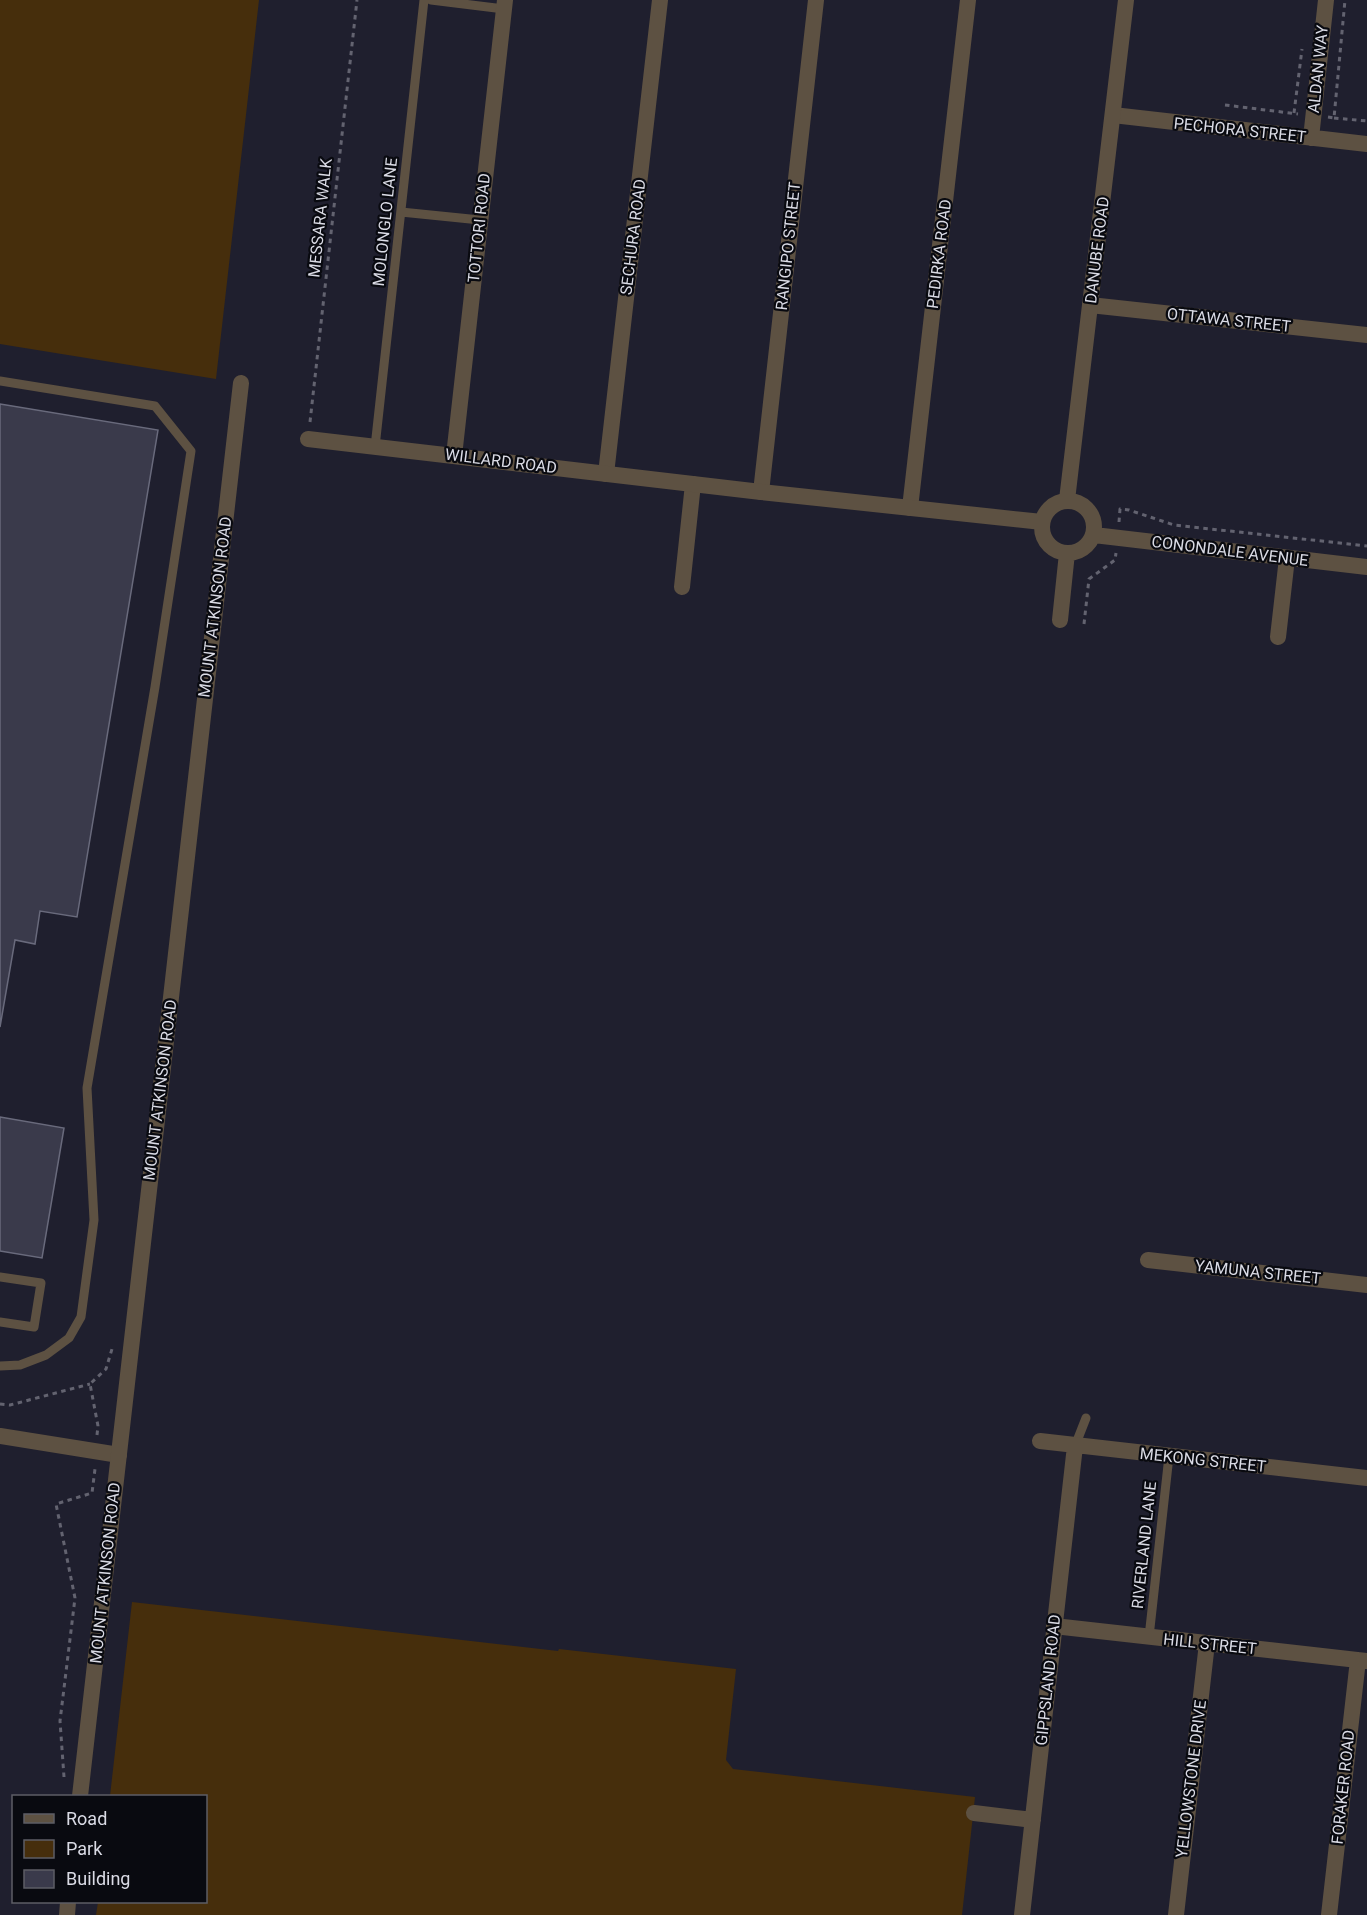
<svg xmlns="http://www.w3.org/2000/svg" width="1367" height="1915" font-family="Roboto,sans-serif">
<rect width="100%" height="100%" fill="#1f1f2e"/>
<path fill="#462e0c" d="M0,0H259L216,379L0,344Z
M132,1602L558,1651L559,1649L736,1669L726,1760L733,1769L975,1797L962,1915H96L98,1902H206V1796H110Z"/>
<path fill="#3a3a4b" stroke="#696a7c" stroke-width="1.5" d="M0,404L158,430L77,917L40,911L35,944L15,940L0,1027Z
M0,1117L64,1128L42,1258L0,1251Z"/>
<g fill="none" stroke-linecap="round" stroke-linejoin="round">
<path stroke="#636370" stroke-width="3" stroke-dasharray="4.5 4.5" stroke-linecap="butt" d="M1225,105L1298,114
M1294,113L1302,49
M1328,117L1334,118L1345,0
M1334,118L1367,121
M310,422L357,0
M1119,522L1120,509L1129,510L1174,525L1367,546
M1084,624L1089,579L1115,560L1116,553
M0,1404L10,1405L90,1384
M97,1435L98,1426L90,1384L106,1369L112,1349
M64,1777L60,1721L75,1598L56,1504L92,1493L95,1469"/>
<path stroke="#5d5142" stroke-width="9" d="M431,0L504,9
M401,212L480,220
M0,381L155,406L191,451L155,687L87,1088L94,1220L81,1317L69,1338L46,1355L20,1365L0,1366
M375,447L424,0
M0,1277L41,1283L34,1327L0,1322
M1075,1446L1086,1418
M1149,1637L1169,1456"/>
<path stroke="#5d5142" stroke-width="16" d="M1113,115L1367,144
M1311,138L1326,0
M1090,305L1367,335
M454,456L505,0
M606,474L660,0
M761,492L816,0
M910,508L968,0
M682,587L693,484
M1278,637L1287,558
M1148,1260L1367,1285
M0,1436L119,1455
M1040,1441L1367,1478
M1054,1626L1367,1661
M974,1813L1033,1820
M1022,1915L1075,1446
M1176,1915L1207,1643
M1329,1915L1358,1660"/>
<path stroke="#5d5142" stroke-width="16" d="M308,439L761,492L1042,522
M1067,500L1126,0
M1042 527a26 26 0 1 1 52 0a26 26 0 1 1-52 0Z
M1094,535L1367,567
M1060,620L1067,553
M80,1796L241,383
M67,1915L68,1902"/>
</g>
<g text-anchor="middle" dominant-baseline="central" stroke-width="4.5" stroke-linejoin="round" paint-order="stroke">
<g font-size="16" fill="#dadbe5" stroke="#090a10">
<text transform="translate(1318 69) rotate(-84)">ALDAN WAY</text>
<text transform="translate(1240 130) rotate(6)">PECHORA STREET</text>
<text transform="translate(320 218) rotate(-84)">MESSARA WALK</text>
<text transform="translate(385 222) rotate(-84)">MOLONGLO LANE</text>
<text transform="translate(479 228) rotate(-84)">TOTTORI ROAD</text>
<text transform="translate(633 237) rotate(-83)">SECHURA ROAD</text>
<text transform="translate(788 246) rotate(-84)">RANGIPO STREET</text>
<text transform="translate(1097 250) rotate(-83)">DANUBE ROAD</text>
<text transform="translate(939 254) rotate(-83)">PEDIRKA ROAD</text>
<text transform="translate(1229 320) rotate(6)">OTTAWA STREET</text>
<text transform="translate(501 461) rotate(7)">WILLARD ROAD</text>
<text transform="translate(1230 551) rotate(7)">CONONDALE AVENUE</text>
<text transform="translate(215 607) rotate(-83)">MOUNT ATKINSON ROAD</text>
<text transform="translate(160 1090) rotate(-83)">MOUNT ATKINSON ROAD</text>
<text transform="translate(1258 1272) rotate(6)">YAMUNA STREET</text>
<text transform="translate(1203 1460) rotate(6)">MEKONG STREET</text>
<text transform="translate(1144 1545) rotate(-84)">RIVERLAND LANE</text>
<text transform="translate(105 1573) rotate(-84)">MOUNT ATKINSON ROAD</text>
<text transform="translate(1210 1644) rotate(6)">HILL STREET</text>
<text transform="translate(1048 1680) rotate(-84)">GIPPSLAND ROAD</text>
<text transform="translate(1191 1779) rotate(-83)">YELLOWSTONE DRIVE</text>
<text transform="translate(1343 1787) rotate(-84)">FORAKER ROAD</text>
</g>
</g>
<rect x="12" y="1795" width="195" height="108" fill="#090a10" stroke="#5d5e65" stroke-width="1.5"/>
<rect x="24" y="1814" width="30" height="9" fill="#5d5142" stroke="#5d5e65" stroke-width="1.5"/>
<text x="66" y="1825" font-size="18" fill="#dadbe5">Road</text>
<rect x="24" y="1840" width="30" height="18" fill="#462e0c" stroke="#5d5e65" stroke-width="1.5"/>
<text x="66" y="1855" font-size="18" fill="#dadbe5">Park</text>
<rect x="24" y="1870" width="30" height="18" fill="#3a3a4b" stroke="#5d5e65" stroke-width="1.5"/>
<text x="66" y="1885" font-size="18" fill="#dadbe5">Building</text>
</svg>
